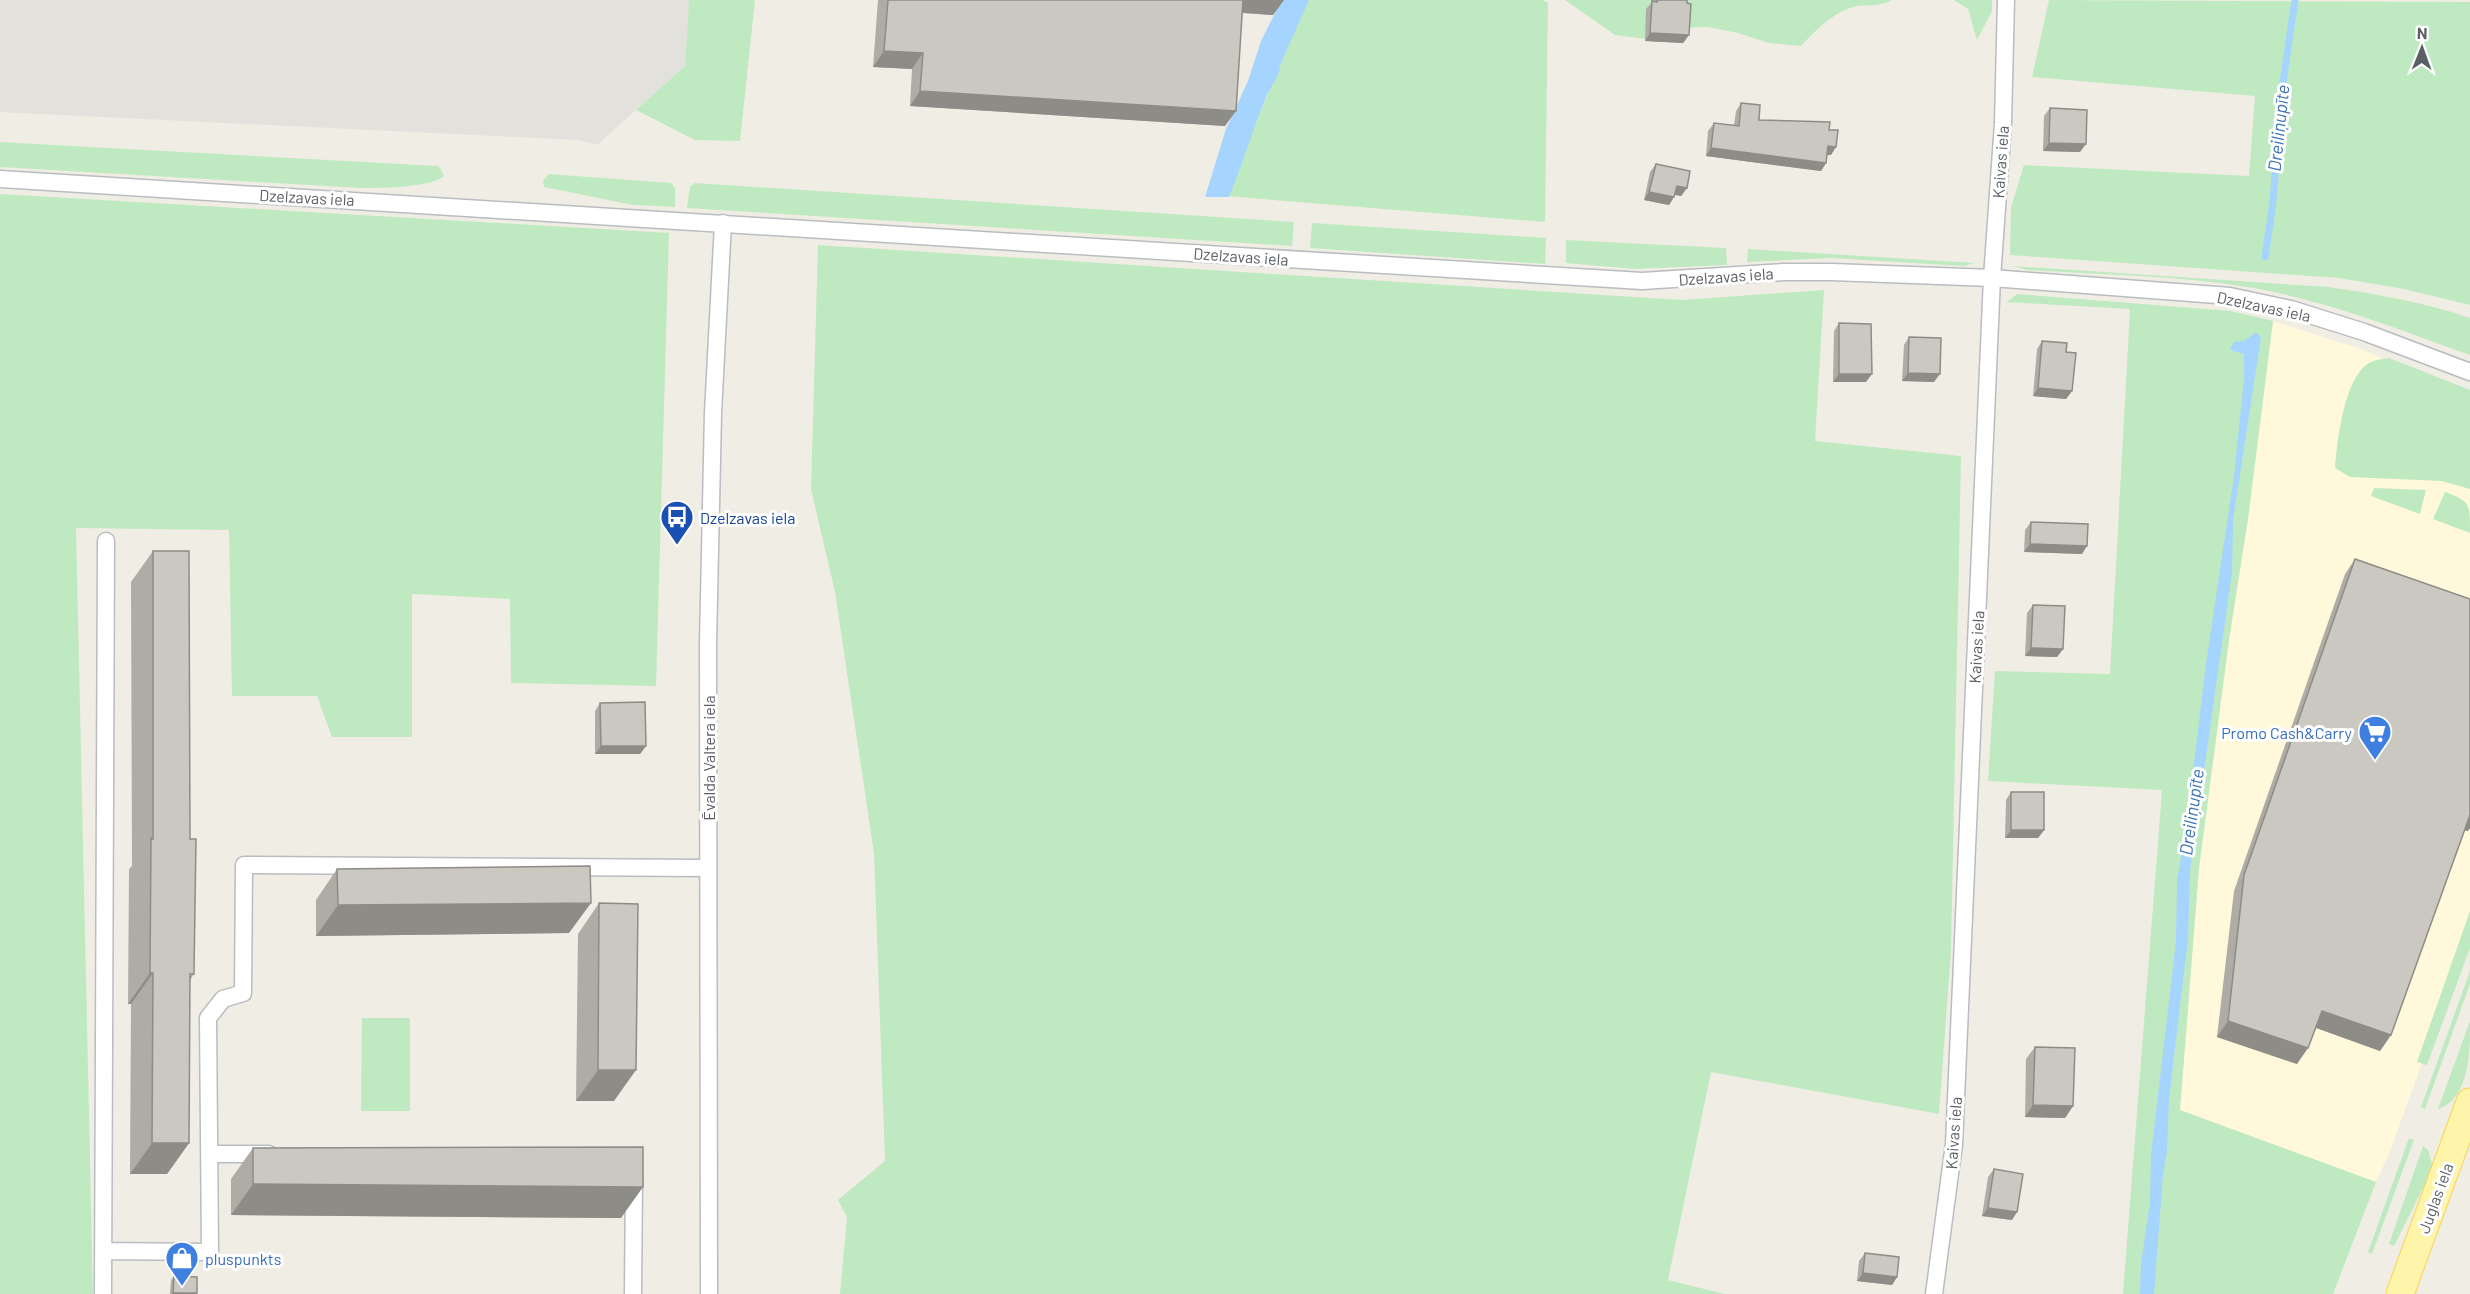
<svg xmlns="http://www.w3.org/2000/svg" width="2470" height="1294" font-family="Barlow,sans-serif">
<rect width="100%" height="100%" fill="#f0eee4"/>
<path fill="#fff8da" d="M2273,321L2358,348L2470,394V932L2390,1151L2376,1182L2180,1110L2199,868L2229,640L2248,519Z"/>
<path fill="#e3e1dc" d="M0,0H689L685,66L597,145L578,140L0,112Z"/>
<path fill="#bfe9c1" d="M689,0H755L740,141L695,140L636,110L685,66Z
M1307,0H1542L1548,3L1545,222L1225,196Z
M1565,0H1892C1878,8 1864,3 1850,8C1830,15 1815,31 1801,46L1769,43L1738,33L1708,27L1677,28L1646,39L1615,35Z
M1954,0H1992V11L1977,40L1968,9Z
M2049,0L2470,2V305L2404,289L2339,278L2010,255L2011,207L2024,165L2249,176L2255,96L2032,77Z
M0,142L437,166L440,168L444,176C431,188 379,188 360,188L0,167Z
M549,174L671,183L675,188V207L633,205L544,187L543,180Z
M695,183L1294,222L1292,246L687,208L690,186Z
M0,194L669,233L656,686L511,683L510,599L412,594V737H332L317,696H232L229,530L76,528L93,1294H0Z
M1312,223L1546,238L1545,264L1310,248Z
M1566,240L1726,248L1727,265L1635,269L1566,263Z
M818,245L1682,300L1824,290L1815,441L1961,456L1951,950L1939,1114L1711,1072L1668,1280L1725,1294H840L847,1217L838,1200L885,1161L874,853L835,592L811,489Z
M1748,249L1975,263L1964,266L1831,258L1747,262Z
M2013,266L2328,287C2376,294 2424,302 2470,318V355C2397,329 2323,299 2247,287C2174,275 2100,275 2027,270Z
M2017,294L2231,311L2273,321L2248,519L2229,640L2199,868L2180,1110L2376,1182L2333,1294H2123L2162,790L1988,781L1995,671L2110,674L2130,309L2007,302Z
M2389,358L2470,390V489L2442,481L2350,477L2335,468C2337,441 2344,382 2366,365C2373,360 2381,359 2389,358Z
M2374,488L2426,490L2420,514L2371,496Z
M2445,492C2470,501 2470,503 2470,533L2433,519Z
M2470,911V948L2427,1065L2417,1062Z
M2470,971V984L2425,1109L2421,1107Z
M362,1018H410V1111H361Z
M2470,1021C2470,1051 2470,1099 2438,1109Z
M2409,1138L2414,1140L2372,1254L2368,1252Z
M2423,1146L2428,1150L2433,1168L2394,1246L2389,1244Z"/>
<path fill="#a5d4ff" d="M1278,0H1309L1280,65C1280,77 1272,84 1267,95C1253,128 1243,163 1229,197H1205L1226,129L1248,81L1261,41L1277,9Z
M2256,332L2261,337L2233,520L2232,572L2190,870L2188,938L2169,1099L2167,1151L2163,1175L2154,1294H2140L2141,1263L2150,1203L2151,1155L2176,942L2177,881L2186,829L2206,664L2234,476L2244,379V354L2230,350L2234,342L2244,341Z"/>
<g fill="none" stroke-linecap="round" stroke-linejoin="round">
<path stroke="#a5d4ff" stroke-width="7" d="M2265,257L2273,202L2281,96L2295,0"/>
<g stroke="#b9bcc1" stroke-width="19">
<path id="minor" d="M0,179L1642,281L1784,272H1832L1992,278L2230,296L2291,309L2364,332L2470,372
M210,1154H269
M104,1251L210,1252L208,1018L223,999L243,993L244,865L708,868
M103,1294L106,541
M633,1294L634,1177
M709,1294L708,644L713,413L723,223
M1934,1294L1954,1144L1992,278L2003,123L2006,0"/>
</g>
<g stroke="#fad253" stroke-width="29">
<path id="primary" d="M2400,1294L2470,1102"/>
</g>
<use href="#minor" stroke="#fff" stroke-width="16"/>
<use href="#primary" stroke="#fff5aa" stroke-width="27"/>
</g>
<path fill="#afaca6" d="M878,0H1284L1273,15L1242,13L1225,126L910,106L912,69L873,67Z
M1652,0H1687L1689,35L1683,43L1645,41L1646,9L1652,2Z
M1741,103L1759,120L1829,130L1831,155H1827L1826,163L1821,171L1706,156L1708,131L1714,123L1734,125L1736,111Z
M2050,108L2080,152L2043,151L2044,116Z
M1656,164L1687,188L1681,196L1675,195L1669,205L1644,200L1650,172Z
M1839,323L1866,382H1833L1834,331Z
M1909,337L1934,382L1902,381L1904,345Z
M2042,341L2066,352L2072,391L2066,399L2033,396L2037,349Z
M2031,522L2082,554L2024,552L2025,530Z
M153,551L190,839L194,974L190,980L189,1143L167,1174H130L131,1004H128L129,869L132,866L131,582Z
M2355,559L2470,599V828L2468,831L2464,830L2391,1035L2380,1051L2316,1028L2297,1064L2217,1037L2234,891L2345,574Z
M2033,605L2063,649L2057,657L2025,656L2027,613Z
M600,703L646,746L640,754H595V711Z
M2011,792L2044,830L2038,838H2005L2006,800Z
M337,869L569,933L316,936V900Z
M599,903L614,1101H576L578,934Z
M2035,1047L2073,1106L2065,1118L2025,1117L2026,1059Z
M253,1148L621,1218L231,1215V1179Z
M1994,1169L2012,1220L1982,1216L1988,1177Z
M1865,1253L1897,1277L1892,1285L1857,1281L1859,1261Z
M174,1276L197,1293L196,1294H170L171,1280Z"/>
<path fill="#8e8c87" d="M1241,0H1284L1273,15L1233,12Z
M1650,33L1689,35L1683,43L1645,41Z
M884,51L923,53L912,69L873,67Z
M920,91L1236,111L1225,126L910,106Z
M2049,143L2086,144L2080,152L2043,151Z
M1828,146L1836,147L1831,155L1822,154Z
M1711,148L1826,163L1821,171L1706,156Z
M1677,186L1687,188L1681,196L1671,194Z
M1649,192L1674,197L1669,205L1644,200Z
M1908,373L1940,374L1934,382L1902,381Z
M1839,374H1872L1866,382H1833Z
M2038,388L2072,391L2066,399L2033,396Z
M2030,544L2087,546L2082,554L2024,552Z
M2031,648L2063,649L2057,657L2025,656Z
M601,746H646L640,754H595Z
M2470,814V828L2468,831L2460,829Z
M2011,830H2044L2038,838H2005Z
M591,903L569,933L316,936L338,905Z
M150,973H153L131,1004H128Z
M2322,1011L2391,1035L2380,1051L2311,1026Z
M2228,1021L2308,1048L2297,1064L2217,1037Z
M598,1070H636L614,1101H576Z
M2033,1105L2073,1106L2065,1118L2025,1117Z
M152,1143H189L167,1174H130Z
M253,1184L643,1187L621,1218L231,1215Z
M1988,1208L2017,1212L2012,1220L1982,1216Z
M1863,1273L1897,1277L1892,1285L1857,1281Z
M173,1293H197L196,1294H173Z"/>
<path fill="#cbc8c1" stroke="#8e8c87" stroke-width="1.5" d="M888,0H1243L1236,111L920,91L923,53L884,51Z
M1657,0H1687V3L1691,4L1689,35L1650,33L1652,1L1657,2Z
M1741,103L1760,105L1759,120L1830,122L1829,130H1838L1836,147L1828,146L1826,163L1711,148L1714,123L1739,126Z
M2050,108L2087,110L2086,144L2049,143Z
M1656,164L1690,171L1687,188L1677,186L1674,197L1649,192Z
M1839,323L1871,324L1872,374H1839Z
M1909,337L1941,338L1940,374L1908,373Z
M2042,341L2067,343L2066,352L2076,353L2072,391L2038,388Z
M2031,522L2088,524L2087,546L2030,544Z
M153,551H189L190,839H196L194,974H190L189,1143H152L153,973H150L151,838L153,839Z
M2355,559L2470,599V815L2391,1035L2322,1011L2308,1048L2228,1021L2244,875Z
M2033,605L2065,606L2063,649L2031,648Z
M645,702L646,746H601L600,703Z
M2011,792H2044V830H2011Z
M590,866L591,903L338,905L337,869Z
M599,903L638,904L636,1070H598Z
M2035,1047L2075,1048L2073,1106L2033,1105Z
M643,1147V1187L253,1184V1148Z
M1994,1169L2023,1174L2017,1212L1988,1208Z
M1865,1253L1899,1257L1897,1277L1863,1273Z
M174,1276L197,1277V1293H173Z"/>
<defs>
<g id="bus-pin" transform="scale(1.725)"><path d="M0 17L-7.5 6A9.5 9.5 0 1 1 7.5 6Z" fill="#1a4fb4" stroke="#fff"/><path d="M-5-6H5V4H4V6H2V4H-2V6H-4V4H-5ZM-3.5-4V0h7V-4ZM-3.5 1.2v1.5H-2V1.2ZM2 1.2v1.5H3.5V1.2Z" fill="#fff"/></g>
<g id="supermarket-pin" transform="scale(1.725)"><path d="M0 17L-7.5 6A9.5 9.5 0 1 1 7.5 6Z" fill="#3f7fe0" stroke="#fff"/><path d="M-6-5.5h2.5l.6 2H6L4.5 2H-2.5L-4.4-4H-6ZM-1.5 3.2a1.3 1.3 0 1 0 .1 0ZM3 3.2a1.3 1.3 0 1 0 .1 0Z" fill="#fff"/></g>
<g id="shop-pin" transform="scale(1.725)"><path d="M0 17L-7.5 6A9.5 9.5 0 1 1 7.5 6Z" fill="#3f7fe0" stroke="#fff"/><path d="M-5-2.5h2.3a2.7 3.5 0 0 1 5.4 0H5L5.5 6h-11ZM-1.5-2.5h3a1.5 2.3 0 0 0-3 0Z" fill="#fff"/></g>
</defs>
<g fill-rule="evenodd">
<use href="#bus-pin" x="677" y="517"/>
<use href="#supermarket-pin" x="2375" y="732"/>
<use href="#shop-pin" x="182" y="1258"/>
</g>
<g text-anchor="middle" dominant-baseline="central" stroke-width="6" stroke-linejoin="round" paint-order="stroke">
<g font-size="16" fill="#5c6066" stroke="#fff">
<text transform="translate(2000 162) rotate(-86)">Kaivas iela</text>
<text transform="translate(307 197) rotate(3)">Dzelzavas iela</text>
<text transform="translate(1241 256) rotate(4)">Dzelzavas iela</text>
<text transform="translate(1726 276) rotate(-4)">Dzelzavas iela</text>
<text transform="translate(2264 306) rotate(12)">Dzelzavas iela</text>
<text transform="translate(1976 647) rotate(-87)">Kaivas iela</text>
<text transform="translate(708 758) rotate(-90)">Ēvalda Valtera iela</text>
<text transform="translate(1953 1133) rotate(-86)">Kaivas iela</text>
<text transform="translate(2435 1198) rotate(-70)">Juglas iela</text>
</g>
<g font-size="16" fill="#164399" stroke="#fff" text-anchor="start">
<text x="700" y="517">Dzelzavas iela</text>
</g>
<g font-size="16" fill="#366cbe" stroke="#fff" text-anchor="end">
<text x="2352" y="732">Promo Cash&amp;Carry</text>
<text x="205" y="1258" text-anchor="start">pluspunkts</text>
</g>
<g font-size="18" font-style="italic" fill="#3a73b8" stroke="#fff">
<text transform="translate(2278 128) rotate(-84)">Dreiliņupīte</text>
<text transform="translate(2191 812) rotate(-82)">Dreiliņupīte</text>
</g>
</g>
<g transform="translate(2422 48) rotate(1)" stroke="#ffffff" stroke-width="4.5" paint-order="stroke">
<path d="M0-4.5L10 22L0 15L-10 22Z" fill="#5c6066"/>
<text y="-9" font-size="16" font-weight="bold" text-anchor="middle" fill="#5c6066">N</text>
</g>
</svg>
